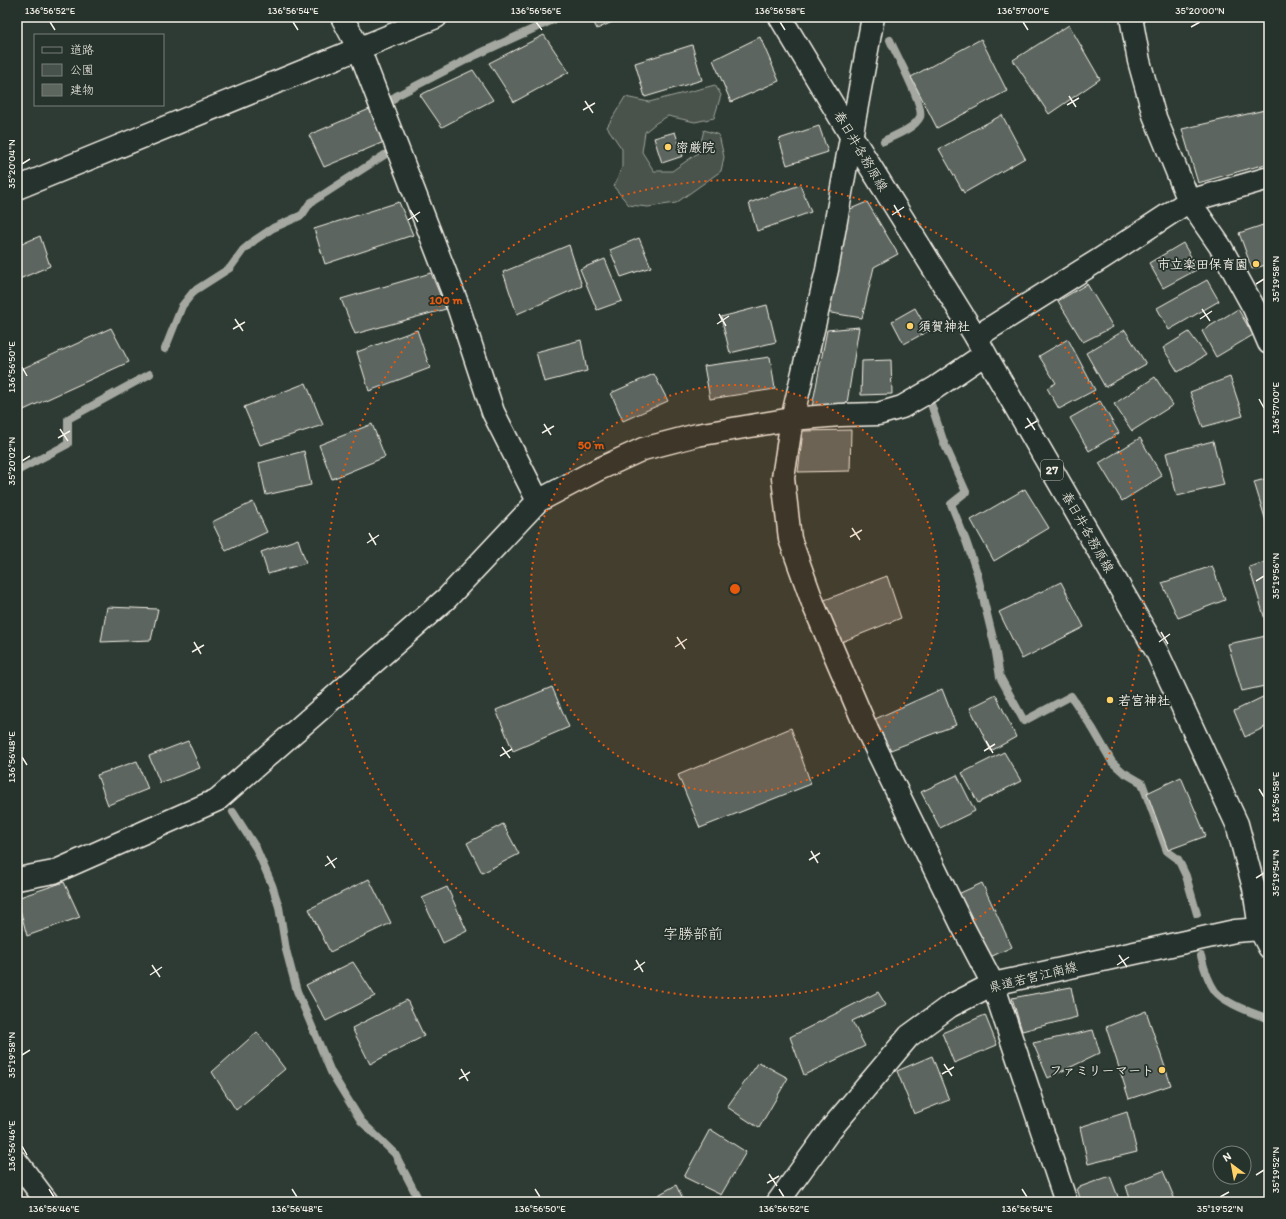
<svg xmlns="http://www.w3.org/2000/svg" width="1286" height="1219" font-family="Itim,'Klee One',sans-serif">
<rect width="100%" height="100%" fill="#2e3b34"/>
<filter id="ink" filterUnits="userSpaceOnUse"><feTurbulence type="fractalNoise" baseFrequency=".025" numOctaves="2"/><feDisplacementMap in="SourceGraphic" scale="8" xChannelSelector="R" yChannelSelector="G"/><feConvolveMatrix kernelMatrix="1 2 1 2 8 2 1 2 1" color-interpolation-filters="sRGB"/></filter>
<g filter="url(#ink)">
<path fill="#48524c" stroke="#9ea29a" d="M715,85L721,95L714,118L695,122L668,116L656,123L645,132L642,152L654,171H672L698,153L704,130L719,135L724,157L721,171L676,203L648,207L629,205L614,187L622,167V149L607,127L625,97L649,102Z"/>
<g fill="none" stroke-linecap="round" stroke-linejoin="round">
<path stroke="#a4a8a0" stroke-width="8" d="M391,110L389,104L396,96L476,55L555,19V17
M884,141C895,135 914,129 920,117C925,106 895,53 890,40
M165,349L182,306L194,291L230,268L243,250L255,240L273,228L302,215L310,203L386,154
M930,401L944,443L966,492L951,504L966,541L977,573L995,647L1000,677L1024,721L1071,696L1093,729L1112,762L1123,772L1142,783L1167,851L1178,859L1186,876L1197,914
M17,471L68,444V419L150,374
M233,812L256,848L272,885L279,907L286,950L297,991L331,1072L361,1121L395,1154L420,1202
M1201,956C1204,968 1208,981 1215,991C1225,1003 1252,1013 1267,1018"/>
</g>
<path fill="#5c655e" stroke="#f4f1e8" d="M591,17H623L597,29Z
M1069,25L1100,79L1049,114L1013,60Z
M544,35L569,72L514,102L489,63Z
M760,37L779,81L731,102L713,60Z
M981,39L1007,91L937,128L911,77Z
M692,45L702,80L645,97L635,63Z
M473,70L493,100L442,127L420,95Z
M372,108L384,142L324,167L309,135Z
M1269,109V163L1198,183L1182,129Z
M1002,115L1025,158L964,193L939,149Z
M819,126L828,152L787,165L779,139Z
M675,132L683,156L662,163L654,138Z
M800,185L811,212L757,231L749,203Z
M399,202L413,235L325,264L314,229Z
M867,202L898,254L874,267L862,318L825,312L848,210Z
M1269,223V264L1252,269L1239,233Z
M40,236L50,266L17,280V246Z
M639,238L651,267L621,277L610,250Z
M1183,243L1198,269L1163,288L1149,263Z
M569,245L582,286L517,314L503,272Z
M605,259L622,301L597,310L580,269Z
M431,273L446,309L355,334L341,299Z
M1207,280L1219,301L1169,330L1157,308Z
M1087,284L1113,327L1083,342L1058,301Z
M767,305L776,342L730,353L721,317Z
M915,308L928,331L904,344L892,321Z
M1238,309L1253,335L1216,357L1202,331Z
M859,327L847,403L812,407L827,330Z
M111,328L129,362L17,413V371Z
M417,330L430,368L369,391L357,352Z
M1125,330L1146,364L1105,387L1086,353Z
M1189,332L1206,355L1178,372L1163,348Z
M1068,339L1095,390L1059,409L1047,388L1056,383L1039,356Z
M581,340L587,371L544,382L536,352Z
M770,357L775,389L710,399L704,366Z
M891,360L892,394L861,395L862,361Z
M654,374L668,401L623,421L611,393Z
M1155,377L1173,405L1132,431L1114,404Z
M1230,377L1243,416L1203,427L1190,392Z
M306,383L323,425L260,445L244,407Z
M1100,401L1119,433L1089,451L1070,418Z
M372,424L385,457L332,479L319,445Z
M851,430L850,471L798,472L803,431Z
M1140,438L1162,476L1122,501L1099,463Z
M1213,441L1224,485L1177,496L1166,453Z
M304,451L311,485L266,495L259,463Z
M1269,478V531L1254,482Z
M1025,489L1049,528L994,561L971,520Z
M253,502L267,532L226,551L212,522Z
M298,539L306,563L268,574L261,552Z
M1269,561V625L1267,626L1249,567Z
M1212,566L1225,600L1178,618L1162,583Z
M887,576L901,618L839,643L822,601Z
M1061,582L1084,627L1022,659L999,612Z
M107,607L158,609L151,640L101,642Z
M1266,636L1269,650V685L1242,691L1228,644Z
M552,687L569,727L513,751L496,710Z
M942,689L956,725L888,751L875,719Z
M1269,694V725L1245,737L1234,711Z
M996,695L1016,737L991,751L970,708Z
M791,728L811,784L700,828L678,775Z
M188,741L200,768L160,783L149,756Z
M1004,752L1021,781L978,803L962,773Z
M137,761L148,789L108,805L97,775Z
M957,775L975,811L940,828L921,792Z
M1181,777L1206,836L1168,850L1147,793Z
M1269,809V823L1265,810Z
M503,824L519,854L482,873L467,843Z
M369,879L391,923L330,952L309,909Z
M64,882L80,917L27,936L17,898Z
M982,883L1012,947L988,958L956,895Z
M447,887L467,931L443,943L422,898Z
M353,962L375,996L326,1021L306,985Z
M1071,987L1077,1017L1022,1031L1012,998Z
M878,992L886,1005L852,1021L865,1046L804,1075L790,1037Z
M407,1000L424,1036L370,1064L352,1028Z
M1146,1011L1171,1085L1129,1099L1106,1027Z
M985,1015L997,1045L954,1063L942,1033Z
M1093,1030L1100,1053L1048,1078L1033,1043Z
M257,1032L285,1069L236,1110L212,1072Z
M932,1056L949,1100L914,1114L897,1071Z
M759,1062L788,1078L759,1128L727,1107Z
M1127,1112L1137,1152L1088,1164L1080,1127Z
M710,1129L746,1152L721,1195L684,1177Z
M1163,1171L1176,1202H1131L1126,1186Z
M1110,1176L1120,1202H1081L1077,1188Z
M676,1185L684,1202H646Z"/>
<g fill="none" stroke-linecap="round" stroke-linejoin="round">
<g stroke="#f4f1e8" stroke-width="25">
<path id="minor" d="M342,17L359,49L457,303L493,412L538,501
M873,17L827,270L792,419L783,478L790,539L814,606L868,732L962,925L993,984L1066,1202
M1131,17L1139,61L1154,115L1189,201L1220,246L1254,308L1269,343
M17,188L436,17
M976,337L1102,258L1189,201L1269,178
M17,879L54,872L217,800L447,598L538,501L597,470L643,449L697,435L792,419L840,415L878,414L902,407L935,388L985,354
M17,1162L47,1202"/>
</g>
<g stroke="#f4f1e8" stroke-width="25">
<path id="major" d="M780,17L852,137L976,337L985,354L1157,652L1237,824L1254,888L1260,929L1269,947
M778,1202L830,1130L909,1036L950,1006L993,984L1235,931L1260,929L1269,927"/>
</g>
<use href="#minor" stroke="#26332d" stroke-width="22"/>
<use href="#major" stroke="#26332d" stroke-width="22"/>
</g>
</g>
<path fill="none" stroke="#f4f1e8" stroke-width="1.5" d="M50,22L55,30M293,22L298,30M536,22L542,30M780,22L785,30M1023,22L1028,30M1191,27L1200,22M1069,96L1076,107M585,101L593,113M1067,105L1079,98M583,110L595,103M22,164L30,159M894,205L901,217M410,210L418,222M892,215L904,207M408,220L420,212M1256,284L1264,279M1202,309L1210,321M719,314L726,326M235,319L243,331M1200,319L1212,311M717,324L729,316M233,329L245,322M22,367L27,376M1259,399L1264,408M1027,418L1035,430M544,424L551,435M1025,428L1037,421M60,429L68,441M542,433L554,426M58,438L70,431M22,461L30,456M852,528L860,540M369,533L376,545M850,537L862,530M367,543L379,535M1256,581L1264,576M1161,632L1168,644M677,637L685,649M194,642L201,654M1159,642L1170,634M675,647L687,639M192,652L204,645M986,741L993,753M502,747L510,758M984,751L995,744M500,756L512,749M22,757L27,765M1259,789L1264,797M811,851L818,863M327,856L335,868M809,860L820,853M325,866L337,858M1256,878L1264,873M1119,955L1127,967M636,960L643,972M152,965L160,977M1117,965L1129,957M634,970L645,962M150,975L162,967M22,1055L30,1050M944,1064L952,1076M461,1069L468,1081M942,1074L954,1067M459,1079L470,1072M22,1146L27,1155M769,1174L777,1186M1256,1175L1264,1170M767,1183L779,1176M49,1189L54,1197M292,1189L297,1197M535,1189L540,1197M779,1189L784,1197M1022,1189L1027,1197M1220,1197L1229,1192"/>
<circle cx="735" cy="589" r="204" fill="#e8590c" fill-opacity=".12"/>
<g fill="none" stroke="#e8590c" stroke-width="2" stroke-dasharray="2 4">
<circle cx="735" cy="589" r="204"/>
<circle cx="735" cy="589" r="409"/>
</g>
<g fill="#ffd166" stroke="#26332d" stroke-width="1.5">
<circle cx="668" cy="147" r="4"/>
<circle cx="1256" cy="264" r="4"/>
<circle cx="910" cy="326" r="4"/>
<circle cx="1110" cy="700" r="4"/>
<circle cx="1162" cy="1070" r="4"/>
</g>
<g text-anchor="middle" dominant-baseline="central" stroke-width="3.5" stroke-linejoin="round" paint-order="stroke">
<rect fill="#26332d" stroke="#b6b8b0" stroke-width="1" x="1041" y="460" width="22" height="20" rx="3"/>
<g font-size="12" font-weight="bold" fill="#f4f1e8">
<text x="1052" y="470">27</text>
</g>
<g font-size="13" font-weight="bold" fill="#f4f1e8" stroke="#26332d" text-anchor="start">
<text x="676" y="147">密厳院</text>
<text x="1248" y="264" text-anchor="end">市立楽田保育園</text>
<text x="918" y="326">須賀神社</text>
<text x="1118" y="700">若宮神社</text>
<text x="1154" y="1070" text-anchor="end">ファミリーマート</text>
</g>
<g font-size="13" fill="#f4f1e8" stroke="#26332d">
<text transform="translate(861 151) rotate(59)">春日井各務原線</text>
<text transform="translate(1088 532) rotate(60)">春日井各務原線</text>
<text transform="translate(1033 977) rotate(-14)">県道若宮江南線</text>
</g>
<g font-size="15" fill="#f4f1e8" stroke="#26332d">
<text x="693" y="934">字勝部前</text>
</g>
</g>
<circle cx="735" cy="589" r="6" fill="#e8590c" stroke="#26332d" stroke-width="2"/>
<g font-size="12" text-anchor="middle" font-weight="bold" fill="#e8590c" stroke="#26332d" stroke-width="3.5" stroke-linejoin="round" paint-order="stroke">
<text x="446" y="304">100 m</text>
<text x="591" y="449">50 m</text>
</g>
<rect width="1286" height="1219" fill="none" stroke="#26332d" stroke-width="44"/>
<rect x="34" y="34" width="130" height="72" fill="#26332d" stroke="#787f78"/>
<rect x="42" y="47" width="20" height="6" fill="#26332d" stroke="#787f78"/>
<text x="70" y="54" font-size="12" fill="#f4f1e8">道路</text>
<rect x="42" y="64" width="20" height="12" fill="#48524c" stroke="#787f78"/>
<text x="70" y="74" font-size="12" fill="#f4f1e8">公園</text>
<rect x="42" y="84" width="20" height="12" fill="#5c655e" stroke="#787f78"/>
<text x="70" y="94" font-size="12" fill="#f4f1e8">建物</text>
<g transform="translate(1232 1165) rotate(328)"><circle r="19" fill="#26332d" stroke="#787f78"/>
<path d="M0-3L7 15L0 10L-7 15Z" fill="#ffd166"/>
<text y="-6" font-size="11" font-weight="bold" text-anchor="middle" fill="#f4f1e8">N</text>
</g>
<rect x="22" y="22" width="1242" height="1175" fill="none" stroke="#f4f1e8" stroke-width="1.5"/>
<g font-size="10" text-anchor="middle" fill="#f4f1e8">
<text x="50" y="14">136°56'52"E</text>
<text x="293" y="14">136°56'54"E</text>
<text x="536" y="14">136°56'56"E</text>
<text x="780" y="14">136°56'58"E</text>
<text x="1023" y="14">136°57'00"E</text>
<text x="1200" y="14">35°20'00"N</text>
<text transform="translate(11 164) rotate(-90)" y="4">35°20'04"N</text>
<text transform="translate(1275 279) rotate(-90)" y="4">35°19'58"N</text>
<text transform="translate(11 367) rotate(-90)" y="4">136°56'50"E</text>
<text transform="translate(1275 408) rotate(-90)" y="4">136°57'00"E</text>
<text transform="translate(11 461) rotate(-90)" y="4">35°20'02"N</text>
<text transform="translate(1275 576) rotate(-90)" y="4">35°19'56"N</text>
<text transform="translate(11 757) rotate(-90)" y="4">136°56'48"E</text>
<text transform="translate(1275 797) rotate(-90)" y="4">136°56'58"E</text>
<text transform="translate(1275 873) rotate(-90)" y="4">35°19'54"N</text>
<text transform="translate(11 1055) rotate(-90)" y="4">35°19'58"N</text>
<text transform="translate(11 1146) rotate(-90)" y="4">136°56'46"E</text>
<text transform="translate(1275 1170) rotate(-90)" y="4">35°19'52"N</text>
<text x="54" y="1212">136°56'46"E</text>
<text x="297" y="1212">136°56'48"E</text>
<text x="540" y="1212">136°56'50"E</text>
<text x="784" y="1212">136°56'52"E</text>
<text x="1027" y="1212">136°56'54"E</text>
<text x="1220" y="1212">35°19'52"N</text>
</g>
</svg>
